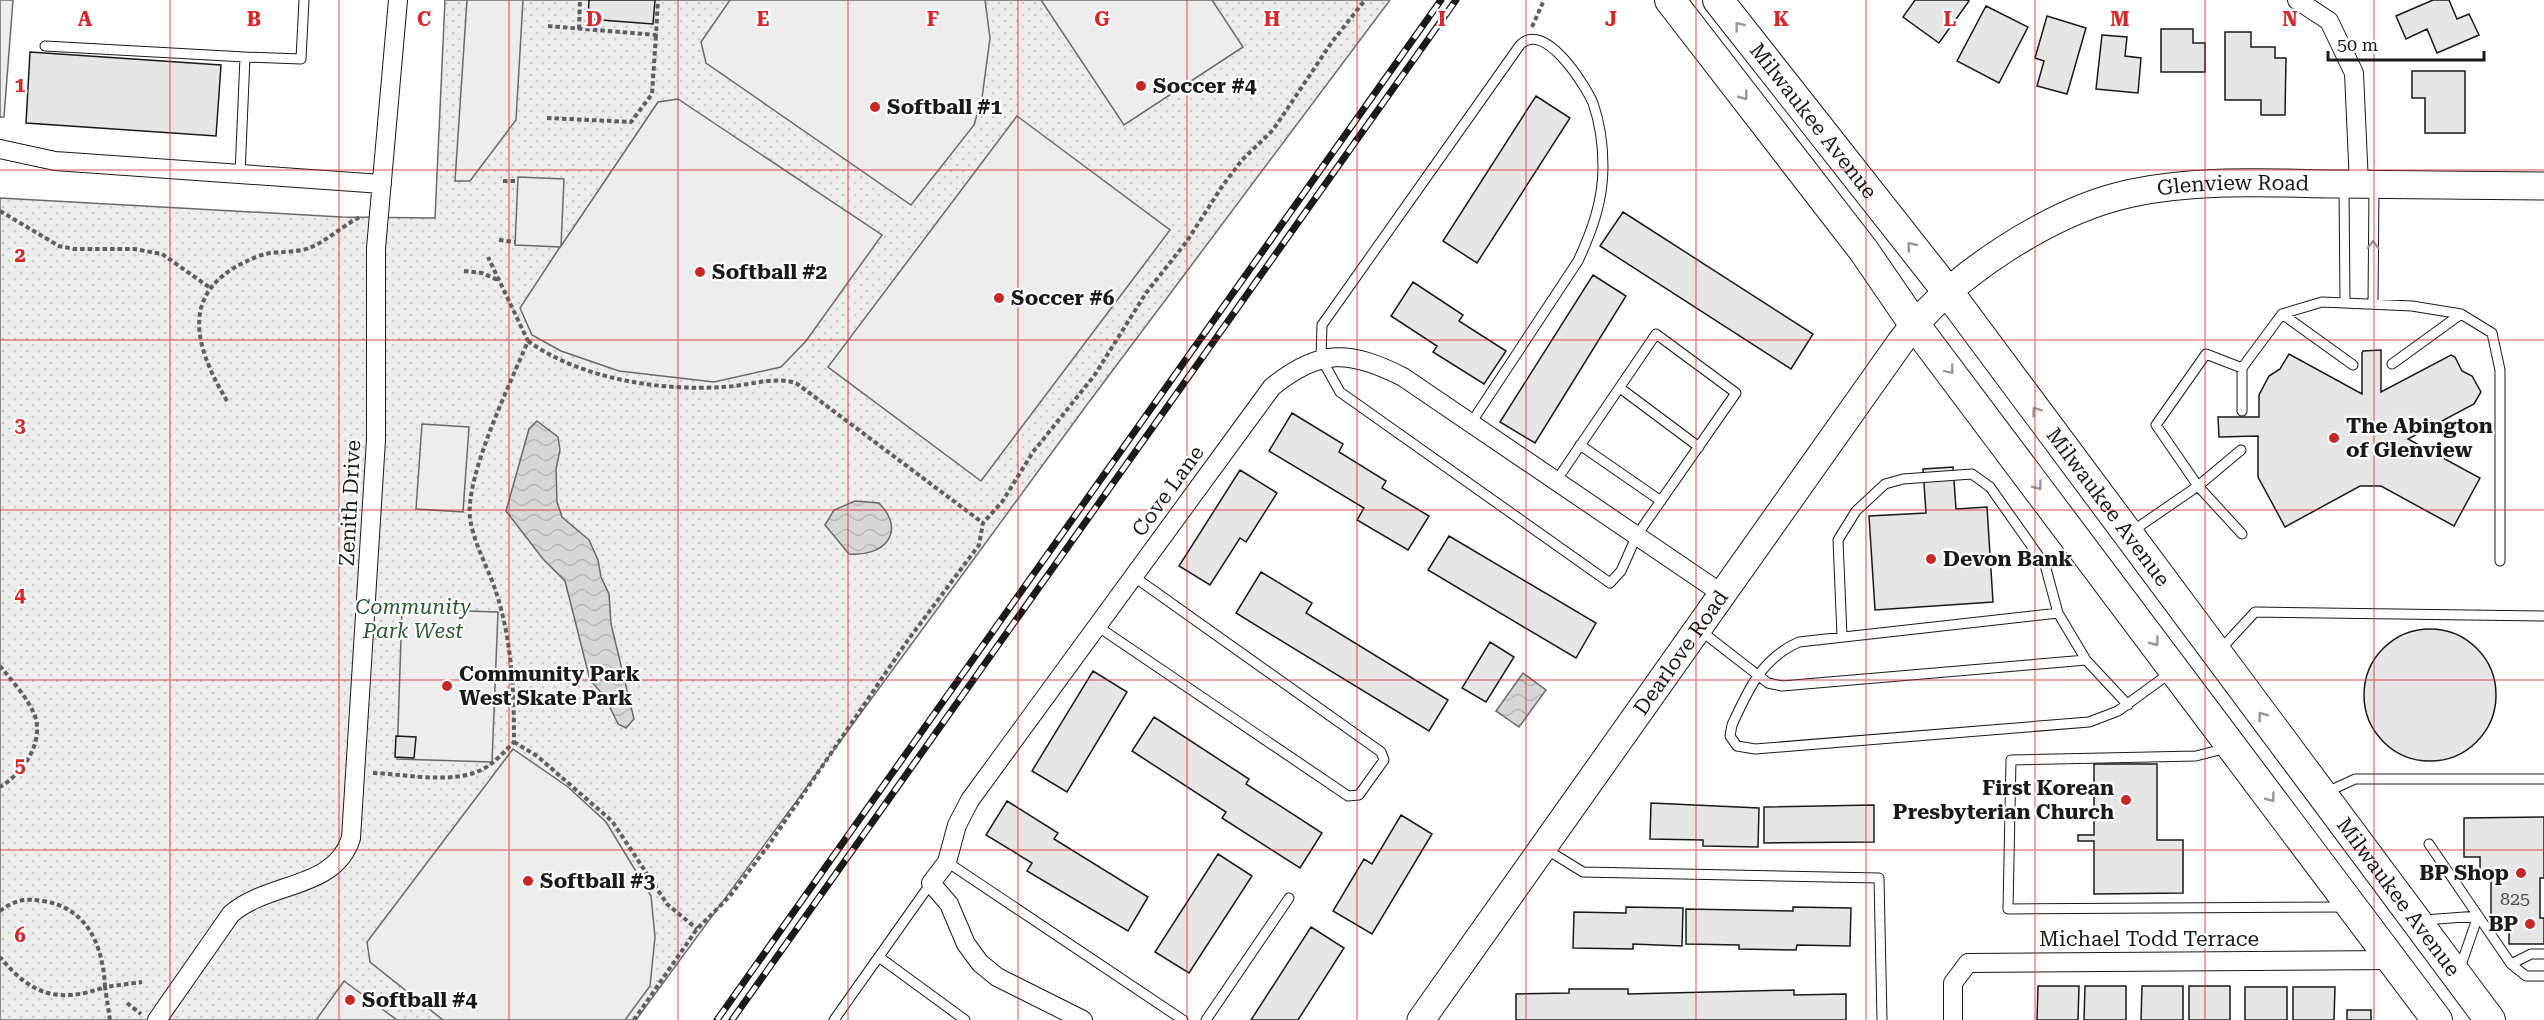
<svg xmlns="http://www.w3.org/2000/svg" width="2544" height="1020" font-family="'Roboto Serif',serif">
<defs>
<pattern id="park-dots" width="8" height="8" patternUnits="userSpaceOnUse" patternTransform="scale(1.5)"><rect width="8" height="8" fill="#ededed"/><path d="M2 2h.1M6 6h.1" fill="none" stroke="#cbcbcb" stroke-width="1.8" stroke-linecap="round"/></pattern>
<pattern id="water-waves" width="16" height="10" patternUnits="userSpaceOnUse" patternTransform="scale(1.5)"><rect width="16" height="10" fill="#d7d7d7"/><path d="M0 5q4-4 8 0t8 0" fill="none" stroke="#b8b8b8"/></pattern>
</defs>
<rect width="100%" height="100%" fill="#fff"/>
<path fill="url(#park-dots)" stroke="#6a6a6a" stroke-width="1.5" d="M445,0H1390L1086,406L636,1020H0V198L342,217L435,218Z"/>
<path fill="#ededed" stroke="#6a6a6a" stroke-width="1.5" d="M0,0H13L4,117H0Z
M467,0H523L516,120L470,181H455Z
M730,0H985L990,38L982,98L974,125L911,205L706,63L701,42Z
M1041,0H1212L1243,47L1124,125Z
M678,99L882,235L806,341L781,367L714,382L619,371L561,351L532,335L520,308L560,247L515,245L518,177L564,179L561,246L658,102Z
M1017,116L1170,230L981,481L828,367Z
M422,424L469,427L463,512L416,509Z
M402,609L498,612L492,762L397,759Z
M513,749L568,787L606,822L651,896L655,937L650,986L625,1020H443L370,962L367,942Z
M344,981L397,1020H316Z"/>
<path fill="url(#water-waves)" stroke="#6a6a6a" stroke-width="1.5" d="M537,421L558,437L560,450L556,469L557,502L562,517L589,540L598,560L601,577L609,594L611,624L634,719L626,728L618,724L605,697L590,680L565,581L543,559L506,511L529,429Z
M855,501L879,503C907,532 884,557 849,554L825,525L834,510Z
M1523,673L1546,690L1519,727L1496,711Z"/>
<path fill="#e6e6e6" stroke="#1a1a1a" stroke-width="1.5" d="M589,0H655L653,24L588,19Z
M1915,0H1967L1969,1L1939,43L1903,17Z
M2433,0H2449L2457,19L2469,14L2479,35L2437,53L2427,29L2406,39L2396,16Z
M1986,6L2028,27L1999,83L1957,61Z
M2047,16L2086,28L2067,94L2037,86L2044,61L2035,58Z
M2161,29H2193V43H2205V72H2161Z
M2225,32H2251V47H2275V58H2286L2285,115H2261V100H2225Z
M2102,35L2127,37L2125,56L2141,58L2138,93L2096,89Z
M30,52L221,65L216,136L26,123Z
M2412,71H2465V133H2425V98H2412Z
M1536,96L1570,118L1477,263L1443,241Z
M1623,212L1813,334L1791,369L1600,246Z
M1593,275L1626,296L1535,443L1500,422Z
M1413,282L1463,315L1459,321L1506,351L1484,384L1433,352L1437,346L1391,316Z
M2381,350V392L2451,355L2455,357L2462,371L2472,376L2481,392L2474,404L2408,439L2480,478L2454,526L2381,486H2360L2285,527L2258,477V436L2219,437L2218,417H2259V395L2269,376L2280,369L2289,354L2362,394V353L2363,351Z
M1292,413L1343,444L1339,452L1386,481L1382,488L1429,516L1408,550L1357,520L1364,508L1269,451Z
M1953,467L1956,509L1987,507L1993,602L1875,610L1869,516L1926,513L1923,469Z
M1240,470L1277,493L1246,542L1240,538L1210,585L1179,566Z
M1449,536L1596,623L1576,658L1428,570Z
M1261,572L1312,603L1306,613L1448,700L1429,731L1236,613Z
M2364 695a66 66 0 1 1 132 0a66 66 0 1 1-132 0Z
M1490,642L1514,657L1486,702L1462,688Z
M1093,671L1127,692L1067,792L1032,771Z
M1154,717L1249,779L1246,784L1322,833L1300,868L1222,818L1226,812L1132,751Z
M396,736L416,737L414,758L395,757Z
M2094,764H2157V840H2183V893L2094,894V841H2078V835H2094Z
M1007,801L1058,833L1054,839L1148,897L1128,931L1027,871L1032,863L986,835Z
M1651,803L1759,808L1758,847L1703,846V840L1650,839Z
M1874,805V842L1764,843V807Z
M1401,815L1432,834L1372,934L1333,911L1364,859L1372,864Z
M2544,817V878H2540V918H2544V944H2509V920H2491V877H2480V857H2464V818Z
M1218,854L1252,876L1189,973L1155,952Z
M1626,907L1683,908L1682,946L1633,944V949L1573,948L1574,912L1626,913Z
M1793,907L1851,908L1850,946L1797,945L1796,950L1739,949V945L1686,944V909L1793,911Z
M1311,927L1344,948L1298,1020H1251Z
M2038,986H2079L2078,1020H2037Z
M2085,986H2126V1020H2084Z
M2142,986H2183V1020H2141Z
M2189,986H2230V1020H2189Z
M2245,987H2287V1020H2245Z
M2293,987H2335L2334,1020H2293Z
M1569,989H1628V994L1794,990V995L1846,994V1020H1516V994L1569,993Z
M2347,1010H2371V1020H2347Z"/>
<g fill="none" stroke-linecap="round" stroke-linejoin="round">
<g stroke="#1a1a1a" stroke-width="11">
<path id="service" d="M45,46L245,57
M240,174L245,57L301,59L304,0
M2344,187L2345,303
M2373,304L2374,186
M2282,314L2353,365
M2392,364L2461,314
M1620,388L1699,447
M2242,411V368
M1471,423L1578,261C1592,231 1603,201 1603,167C1603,146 1600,123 1593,103C1584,83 1544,20 1520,45L1322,325L1321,358L1340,392L1610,583L1621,571L1637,535L1736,393L1656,334L1556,481
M1580,445L1661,501
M2241,450L2198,486L2242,534
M2131,532L2198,486L2156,425L2206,354L2242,368L2282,314L2322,302L2412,306L2461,314L2492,333L2500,370V561
M2058,613L1799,642C1762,658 1748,690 1732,725L1730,736L1737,746L1755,749L2089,722L2118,711L2170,673
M1097,626L1348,796L1359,795L1384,760L1381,752L1133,576
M1701,631L1768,683L1782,686L2086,660L2058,613L2045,565L1990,487L1972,474L1903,479L1885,484L1856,511L1838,540L1842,636
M2220,650L2255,612L2544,616
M2086,660L2128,705
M2227,748L2196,756L2011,760L2008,909L2345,907
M2327,792L2355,779H2544
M2429,844L2511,964L2526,976H2544
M1544,848L1583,872L1879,878L1882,1020
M947,862L1183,1020
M2424,920L2478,916L2460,968
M879,957L965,1020
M2511,964L2531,954H2544
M834,1020L931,883
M1206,1020L1289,898"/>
</g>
<g stroke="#1a1a1a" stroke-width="20">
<path id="minor" d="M2297,0L2329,21L2354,73L2359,184
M0,149L55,161L382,184
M157,1020L231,914C269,881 335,890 351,838L376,440V248L398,0
M1083,1020L997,977L980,963L966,944L949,904L931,883L947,862L957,825L970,800L1272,387C1320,348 1350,350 1403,377L1721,593
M1953,1020V983L1968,963L2392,960"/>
</g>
<g stroke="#1a1a1a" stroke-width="29">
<g id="secondary">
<path id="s1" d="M1421,1020L1900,343C1949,277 2051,210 2132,193C2198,179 2268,183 2335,184C2405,185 2474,185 2544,186"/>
</g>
</g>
<g stroke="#1a1a1a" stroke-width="32">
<g id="primary">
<path d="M1670,0L1864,251L1914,324L2437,1020"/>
<path id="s2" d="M1718,0L1948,292L2490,1020"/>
</g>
</g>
<path stroke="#5f5f5f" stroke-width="4" stroke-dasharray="4.5 3" stroke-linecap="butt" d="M548,26L656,35L658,0
M1532,27L1544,0
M579,29L580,0
M547,118L631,122L652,94L656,35
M503,181H518
M0,211L59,246L74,249H134L162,254L209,287
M499,240L515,242
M464,271L482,273L500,281
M528,341C581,379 659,391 723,387C748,386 773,376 796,383L983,523
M227,401C190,339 180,286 259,256C274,250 293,254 309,248C327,241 342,226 360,217
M0,666C12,681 28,698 35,716C44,744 22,774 0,787
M514,742L537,756L612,821L667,904L697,929
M373,773C405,774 448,784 479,771C493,765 503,753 514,742C514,692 512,640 496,592C488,567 474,545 470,518C465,476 511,382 528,341L488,257
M0,911C14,900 26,898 43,901C88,908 103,946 105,987C58,1004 31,995 0,957
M127,1003L141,1014
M110,1020L105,987L142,982
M634,1020L697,929L730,896L768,846L908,640L979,545L983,523L1002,502L1033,452L1094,376L1146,293L1187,241L1223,185L1242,160L1273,130L1332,42L1365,0"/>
<use href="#service" stroke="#fff" stroke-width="9"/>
<use href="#minor" stroke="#fff" stroke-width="18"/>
<use href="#secondary" stroke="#fff" stroke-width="27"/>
<use href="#primary" stroke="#fff" stroke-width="30"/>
<g stroke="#1a1a1a" stroke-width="7">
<path id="rail" d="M717,1020L1441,0
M732,1020L1456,0"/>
</g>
<use href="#rail" stroke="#fff" stroke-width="4.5" stroke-dasharray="14" stroke-linecap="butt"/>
</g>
<defs><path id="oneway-chevron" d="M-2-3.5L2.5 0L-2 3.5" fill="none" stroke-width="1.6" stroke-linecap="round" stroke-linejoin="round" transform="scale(1.5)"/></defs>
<g stroke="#989898">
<use href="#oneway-chevron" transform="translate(1739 26) rotate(-128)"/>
<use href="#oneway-chevron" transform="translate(1744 96) rotate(53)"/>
<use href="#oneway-chevron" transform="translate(2373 245) rotate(-90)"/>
<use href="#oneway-chevron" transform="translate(1911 246) rotate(-129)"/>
<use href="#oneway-chevron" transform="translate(1950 370) rotate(52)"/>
<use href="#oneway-chevron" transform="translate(2036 411) rotate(-126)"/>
<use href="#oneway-chevron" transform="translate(2038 486) rotate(53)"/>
<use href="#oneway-chevron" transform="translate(2155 642) rotate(53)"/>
<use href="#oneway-chevron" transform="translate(2262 716) rotate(-127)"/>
<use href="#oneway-chevron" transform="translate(2271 798) rotate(53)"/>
</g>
<path fill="none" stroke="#d62828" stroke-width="1.5" stroke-opacity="0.55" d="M170,0V1020M339,0V1020M509,0V1020M678,0V1020M848,0V1020M1018,0V1020M1187,0V1020M1357,0V1020M1526,0V1020M1696,0V1020M1866,0V1020M2035,0V1020M2205,0V1020M2374,0V1020M0,170H2544M0,340H2544M0,510H2544M0,680H2544M0,850H2544"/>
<g fill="#c62828" stroke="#fff" stroke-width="2">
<circle cx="1141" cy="86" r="6"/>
<circle cx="875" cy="107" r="6"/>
<circle cx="700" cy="272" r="6"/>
<circle cx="999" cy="298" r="6"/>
<circle cx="2334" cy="438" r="6"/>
<circle cx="1931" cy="559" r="6"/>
<circle cx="447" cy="686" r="6"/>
<circle cx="2126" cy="800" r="6"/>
<circle cx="2521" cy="873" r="6"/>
<circle cx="528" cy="881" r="6"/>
<circle cx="2530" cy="924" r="6"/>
<circle cx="350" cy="1000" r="6"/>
</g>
<g text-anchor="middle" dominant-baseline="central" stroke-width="4.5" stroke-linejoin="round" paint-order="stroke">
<g font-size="18" fill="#4d4d4d">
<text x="2515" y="898">825</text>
</g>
<g font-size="21" font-weight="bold" fill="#1a1a1a" stroke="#fff" text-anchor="start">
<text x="1153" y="86">Soccer #4</text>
<text x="887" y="107">Softball #1</text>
<text x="712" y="272">Softball #2</text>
<text x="1011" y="298">Soccer #6</text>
<text x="2346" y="426">The Abington<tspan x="2346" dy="24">of Glenview</tspan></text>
<text x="1943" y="559">Devon Bank</text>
<text x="459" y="674">Community Park<tspan x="459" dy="24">West Skate Park</tspan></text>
<text x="2114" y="788" text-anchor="end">First Korean<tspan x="2114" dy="24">Presbyterian Church</tspan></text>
<text x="2509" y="873" text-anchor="end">BP Shop</text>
<text x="540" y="881">Softball #3</text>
<text x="2518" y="924" text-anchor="end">BP</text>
<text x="362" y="1000">Softball #4</text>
</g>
<g font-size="21" fill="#1a1a1a" stroke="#fff">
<text stroke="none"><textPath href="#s2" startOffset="154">Milwaukee Avenue</textPath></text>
<text stroke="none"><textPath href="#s1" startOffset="1212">Glenview Road</textPath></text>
<text transform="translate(1168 491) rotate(-54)">Cove Lane</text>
<text transform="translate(350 503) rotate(-87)">Zenith Drive</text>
<text stroke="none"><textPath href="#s2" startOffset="640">Milwaukee Avenue</textPath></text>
<text stroke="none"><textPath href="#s1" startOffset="450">Dearlove Road</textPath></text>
<text stroke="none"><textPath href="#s2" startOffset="1126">Milwaukee Avenue</textPath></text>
<text x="2149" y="939">Michael Todd Terrace</text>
</g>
<g font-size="21" font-style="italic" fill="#2b5a34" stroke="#fff">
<text x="413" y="607">Community<tspan x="413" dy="24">Park West</tspan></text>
</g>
</g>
<g font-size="20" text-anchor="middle" font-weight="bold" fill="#d62828" stroke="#fff" stroke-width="4.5" stroke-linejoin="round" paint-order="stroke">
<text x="85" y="26">A</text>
<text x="254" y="26">B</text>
<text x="424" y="26">C</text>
<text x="594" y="26">D</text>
<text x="763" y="26">E</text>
<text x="933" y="26">F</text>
<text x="1102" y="26">G</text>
<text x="1272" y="26">H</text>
<text x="1442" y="26">I</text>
<text x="1611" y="26">J</text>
<text x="1781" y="26">K</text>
<text x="1950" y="26">L</text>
<text x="2120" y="26">M</text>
<text x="2290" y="26">N</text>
<text x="20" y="92">1</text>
<text x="20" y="262">2</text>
<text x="20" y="432">3</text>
<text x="20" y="602">4</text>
<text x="20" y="772">5</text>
<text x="20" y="942">6</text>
</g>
<path d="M2328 51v9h156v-9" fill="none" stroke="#1a1a1a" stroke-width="3"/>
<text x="2337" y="51" font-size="18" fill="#1a1a1a" stroke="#ffffff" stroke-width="4.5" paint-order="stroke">50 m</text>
</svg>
